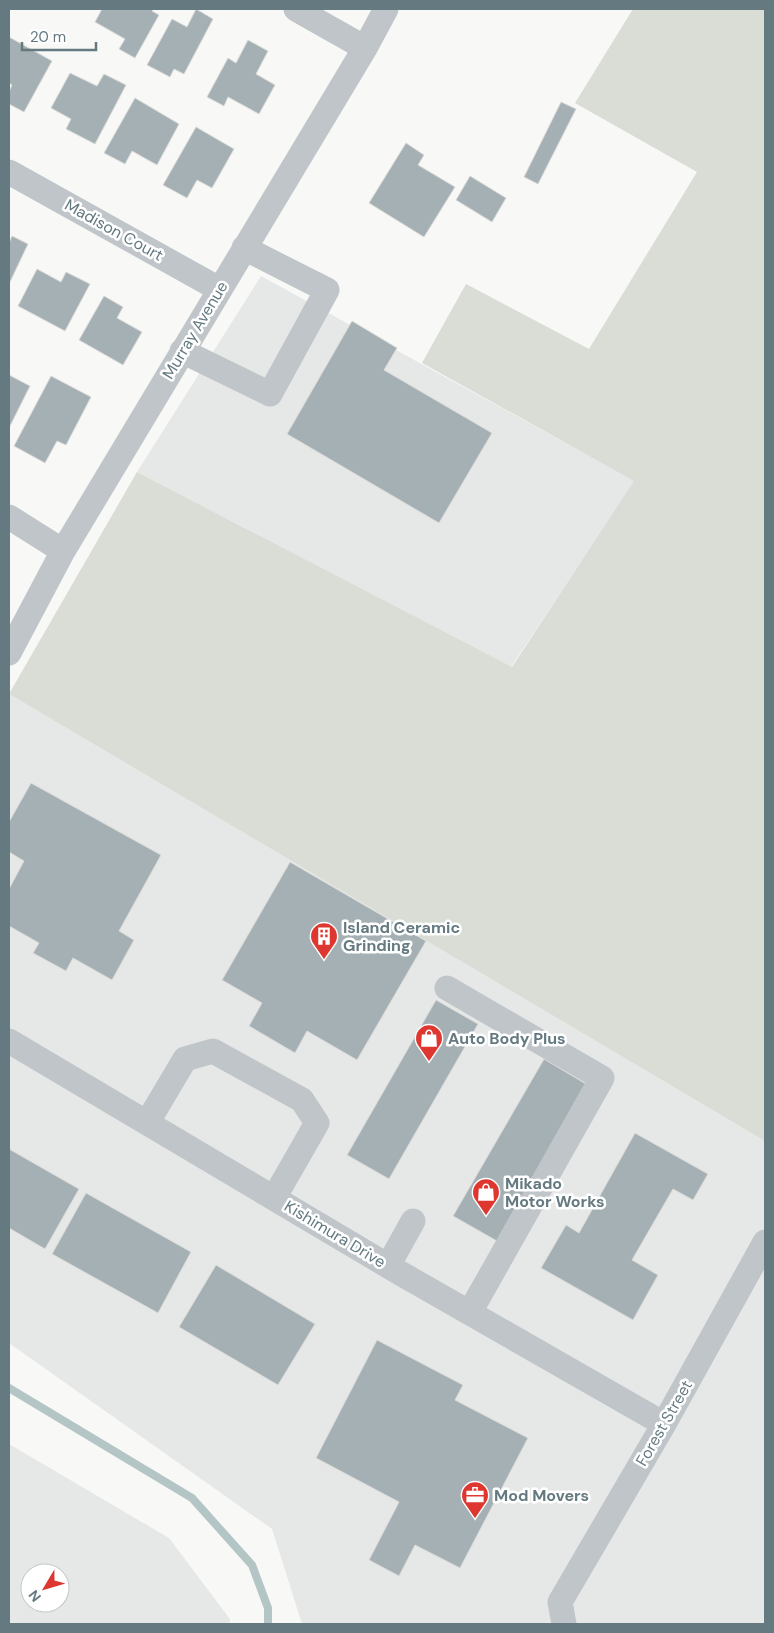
<svg xmlns="http://www.w3.org/2000/svg" width="774" height="1633" font-family="'DM Sans',sans-serif">
<rect width="100%" height="100%" fill="#f8f8f6"/>
<path fill="#e6e8e7" fill-rule="evenodd" d="M261,276L635,481L511,667L137,472Z
M9,694L765,1141V1624H302L272,1529L9,1343Z
M9,1444L169,1538L230,1619V1624H9ZM30,1573H60V1603H30Z"/>
<path fill="#d9ddd5" d="M633,9H765V1141L9,694L137,472L512,667L634,481L422,363L466,284L589,349L697,172L575,103Z"/>
<g fill="none" stroke-linecap="round" stroke-linejoin="round">
<path stroke="#b4c5c6" stroke-width="8" d="M9,1388L192,1498L252,1565L268,1608V1624"/>
</g>
<path fill="#a4b0b3" stroke="#dadad8" d="M102,9H153L152,11L159,15L135,58L119,49L125,39L95,22Z
M196,9L213,19L184,74L174,69L170,77L147,65L172,19L187,27Z
M9,37L52,61L24,112L9,104V92L12,85L9,83Z
M248,40L268,51L256,74L275,85L259,114L228,97L224,106L207,97L228,58L236,63Z
M70,73L97,86L104,74L126,85L95,144L66,129L71,119L51,108Z
M135,98L179,124L157,165L132,151L125,164L104,153Z
M561,102L576,109L538,184L524,177Z
M196,127L234,149L212,188L197,180L187,198L163,185Z
M406,143L424,155L418,165L455,187L424,237L369,203Z
M470,176L506,198L492,222L456,200Z
M12,236L28,244L9,284V243Z
M37,269L61,282L66,272L90,284L65,331L18,306Z
M104,296L123,307L117,318L142,332L123,365L79,340Z
M352,321L397,348L384,370L492,433L439,523L287,434Z
M9,375L30,386L9,428Z
M51,376L91,397L66,445L57,441L45,463L14,446Z
M31,783L161,855L119,931L134,940L112,980L73,958L66,971L33,953L39,943L9,926V889L24,861L9,852V822Z
M290,862L426,941L357,1060L307,1031L295,1053L249,1026L262,1003L222,980Z
M436,1000L478,1024L389,1179L347,1155Z
M544,1059L586,1084L497,1241L453,1216Z
M635,1133L708,1174L693,1200L673,1189L632,1260L658,1275L633,1320L541,1268L566,1225L579,1233Z
M9,1149L79,1189L45,1249L9,1228Z
M86,1193L191,1252L158,1313L52,1254Z
M216,1265L315,1324L278,1385L179,1327Z
M377,1340L463,1385L455,1400L528,1438L460,1568L415,1545L399,1576L369,1560L399,1502L316,1458Z"/>
<g fill="none" stroke-linecap="round" stroke-linejoin="round">
<path stroke="#bfc5c8" stroke-width="25" d="M296,9L365,48
M9,172L219,289
M182,351L270,394L327,290L244,248
M9,517L63,551
M9,653L63,551L365,48L386,9
M447,988L602,1078L470,1312
M9,1041L400,1273L664,1424
M147,1123L185,1059L213,1051L302,1100L317,1123L274,1198
M388,1266L413,1221
M564,1624L560,1602L664,1424L765,1242"/>
</g>
<defs>
<g id="building-pin" transform="scale(1.4375)"><path d="M0 17L-7.5 6A9.5 9.5 0 1 1 7.5 6Z" fill="#de3730" stroke="#fff"/><path d="M-4-6H4V6H1V3H-1V6H-4ZM-2.5-4.3h1.7v1.8h-1.7ZM.8-4.3h1.7v1.8H.8ZM-2.5-1h1.7V.8h-1.7ZM.8-1h1.7V.8H.8Z" fill="#fff"/></g>
<g id="shop-pin" transform="scale(1.4375)"><path d="M0 17L-7.5 6A9.5 9.5 0 1 1 7.5 6Z" fill="#de3730" stroke="#fff"/><path d="M-5-2.5h2.3a2.7 3.5 0 0 1 5.4 0H5L5.5 6h-11ZM-1.5-2.5h3a1.5 2.3 0 0 0-3 0Z" fill="#fff"/></g>
<g id="office-pin" transform="scale(1.4375)"><path d="M0 17L-7.5 6A9.5 9.5 0 1 1 7.5 6Z" fill="#de3730" stroke="#fff"/><path d="M-6-3h4V-5.5h4V-3h4V5H-6ZM-1-4.5V-3h2v-1.5ZM-6 0V1H6V0Z" fill="#fff"/></g>
</defs>
<g fill-rule="evenodd">
<use href="#building-pin" x="324" y="936"/>
<use href="#shop-pin" x="429" y="1038"/>
<use href="#shop-pin" x="486" y="1192"/>
<use href="#office-pin" x="475" y="1495"/>
</g>
<g text-anchor="middle" dominant-baseline="central" stroke-width="5" stroke-linejoin="round" paint-order="stroke">
<g font-size="16" fill="#647980" stroke="#fff">
<text transform="translate(114 230) rotate(29)">Madison Court</text>
<text transform="translate(195 330) rotate(-59)">Murray Avenue</text>
<text transform="translate(335 1234) rotate(31)">Kishimura Drive</text>
<text transform="translate(664 1423) rotate(-60)">Forest Street</text>
</g>
<g font-size="16" font-weight="bold" fill="#647980" stroke="#fff" text-anchor="start">
<text x="343" y="927">Island Ceramic<tspan x="343" dy="18">Grinding</tspan></text>
<text x="448" y="1038">Auto Body Plus</text>
<text x="505" y="1183">Mikado<tspan x="505" dy="18">Motor Works</tspan></text>
<text x="494" y="1495">Mod Movers</text>
</g>
</g>
<rect width="774" height="1633" fill="none" stroke="#647980" stroke-width="20"/>
<g transform="translate(45 1588) rotate(232)"><circle r="24" fill="#ffffff" stroke="#c1c9cc"/>
<path d="M0-4L9 19L0 12L-9 19Z" fill="#de3730"/>
<text y="-8" font-size="14" font-weight="bold" text-anchor="middle" fill="#647980">N</text>
</g>
<path d="M22 42v8h74v-8" fill="none" stroke="#647980" stroke-width="2.5"/>
<text x="30" y="42" font-size="15" fill="#647980" stroke="#ffffff" stroke-width="4" paint-order="stroke">20 m</text>
</svg>
